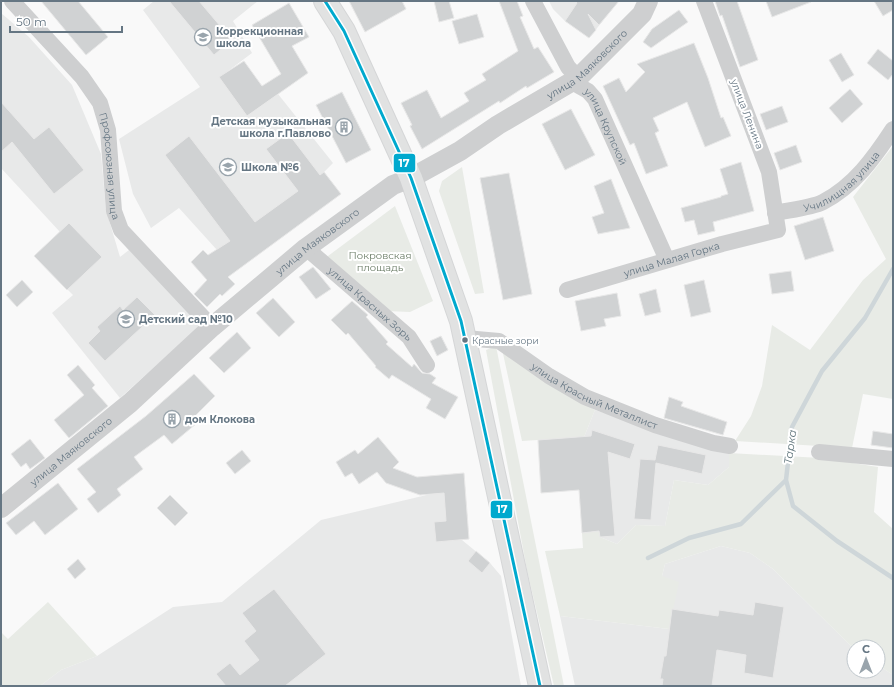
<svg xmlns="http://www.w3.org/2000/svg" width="894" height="687" font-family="Montserrat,sans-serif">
<rect width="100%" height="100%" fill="#f9f9f9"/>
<path fill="#e8e9e9" d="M154,1H258L233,21L252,53L220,77L247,116L278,94L333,163L324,172L341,194L217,250L179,208L151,228L133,194L119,139L200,87L143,10Z
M549,1H619L589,38L565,21L553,9Z
M1,13L29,37L72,85L101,154L106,210L120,257L129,250L201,325L120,398L52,313L73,295L34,256L60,232L1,168Z
M595,410L729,453V467L708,485L674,480L665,526L636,525L617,544L600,537L594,464L584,437Z
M464,473L469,539L462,540L490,563L501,576L521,686H40L61,670L97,656L173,607L222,602L321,520L431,494L429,476Z
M721,546L750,553L773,569L854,649V671H878V665L893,675V686H575L560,616L669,629L672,609L662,576L665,564Z"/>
<path fill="#e8ebe6" d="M893,146V399L863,394L852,448L735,441L751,416L762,386L772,325L810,350L863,280L886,259L853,197Z
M462,167L484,293L475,294L439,191L442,181Z
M395,206L433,301L410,312L386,311L324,259Z
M496,346L564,686H554L527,570L486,350Z
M502,349L595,410L584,437L522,441Z
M729,453L821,458L878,467L874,512L893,529V675L878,665V647H854V649L773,569L750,553L721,546L665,564L662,576L679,582L669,629L560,616L545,551L583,548L582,533L599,531L600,537L617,544L636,525L665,526L674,480L708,485L729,467Z
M48,602L97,656L61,670L40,686H1V632L8,639Z"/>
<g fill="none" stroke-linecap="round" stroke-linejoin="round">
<path stroke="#ced6d9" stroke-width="4.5" d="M893,269L865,318L822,371L792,427L786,480L793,506L837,541L893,578
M648,558L689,538L741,524L786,480"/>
</g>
<path fill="#d0d2d3" stroke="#e8e8e8" d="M41,1H78L108,37L86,55Z
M169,1H199L232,40L214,55Z
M349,1H402L406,9L365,32Z
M434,1H449L454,18L439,22Z
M499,1H517L523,16L520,17L534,49L538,47L554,72L527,88L526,86L500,103L499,101L422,149L410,126L412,125L401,103L427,90L441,118L469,101L464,93L486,80L482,74L518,51Z
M575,1H619L599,25L588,14L596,30L589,38L565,21L577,3Z
M715,1H737L758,60L740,67L722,15L720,16Z
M766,1H811V2L772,17Z
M874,1H893V10L883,16Z
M289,3L309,37L292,46L308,73L247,116L219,77L244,61L262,86L281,74L252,25Z
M679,10L688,22L651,48L643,42L652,29Z
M477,14L484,37L459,44L452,21Z
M694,43L708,78L721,118L723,117L731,136L705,147L687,102L653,118L659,131L655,133L668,166L646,174L634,143L630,145L603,86L619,78L626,92L645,72L637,64Z
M878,49L893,61V74L888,80L867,63Z
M841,53L854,75L842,82L829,60Z
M850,89L863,104L842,123L829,108Z
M342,92L371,150L346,163L316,105Z
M1,102L34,139L49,127L84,170L54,194L12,142L1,152Z
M782,106L788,122L766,130L760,114Z
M571,109L595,155L565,170L542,124Z
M288,133L320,175L324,172L341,194L228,277L235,284L222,296L220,294L207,307L194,294L207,280L191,262L203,250L208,255L230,241L165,155L189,136L255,222L298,191L266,149Z
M796,145L802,162L780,170L774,153Z
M741,162L754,211L713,222L715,231L698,235L694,220L685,222L681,208L721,197V196L728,194L720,169Z
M509,173L532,294L503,300L480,178Z
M611,179L630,228L598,234L592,217L604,213L594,186Z
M823,217L834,251L805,260L794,226Z
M69,223L102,257L67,290L34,256Z
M313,267L331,289L316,299L299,277Z
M791,271L794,291L772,294L769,274Z
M22,280L33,292L17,307L6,295Z
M704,280L711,312L691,317L684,285Z
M656,289L661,312L645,316L639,294Z
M617,293L621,316L604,319L606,326L581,331L575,301Z
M137,297L155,315L105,361L88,343L100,331L97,327L120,306L123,310Z
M273,298L295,322L279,337L256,313Z
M352,301L368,315L366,317L388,342L386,344L412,367L414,364L422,373L430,374L436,378L432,383L458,397L445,419L426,408L431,399L392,375L389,379L375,367L376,366L348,333L346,335L331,320Z
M237,332L251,348L224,373L209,358Z
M441,336L448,350L437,356L430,341Z
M78,365L95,385L92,388L108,406L69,438L54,420L84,395L67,375Z
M194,374L215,396L193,418L197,423L172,444L164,435L134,457L143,469L117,489L121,495L98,513L87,499L96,492L77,469L146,416Z
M669,397L683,402L681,406L727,422L723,435L664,418Z
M592,430L635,444L630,459L608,452L615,536L600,537L599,531L582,533L579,490L541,493L538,440L591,436Z
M873,431L893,434V448L871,445Z
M378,437L399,462L393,468L417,477L464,473L469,539L436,542L434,522L446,521L444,493L420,495L386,483L377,472L359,484L352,473L345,477L336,462L355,450L358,454Z
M30,439L45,458L30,469L26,463L21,467L11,454Z
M658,445L706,455L702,474L656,463L651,520L634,519L640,459L655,460Z
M242,450L251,461L235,474L226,463Z
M58,483L78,509L45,535L34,521L16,535L6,523Z
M170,495L188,513L175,526L157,508Z
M476,551L490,563L482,573L468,561Z
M78,559L86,569L75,579L67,569Z
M274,589L326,654L285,686H226L216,674L230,663L240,675L259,660L244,641L256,631L242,613Z
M755,602L784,607L773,678L744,673L746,655L717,650L712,686H662L663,679H660L664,656H666L672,609L718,616L719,610L753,615Z"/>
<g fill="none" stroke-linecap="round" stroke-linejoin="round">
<g stroke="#d5d6d7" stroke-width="24">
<path id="secondary" d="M325,1L344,31L411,178L461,321L540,686"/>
</g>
<g stroke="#cecfd0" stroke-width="16">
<path id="s1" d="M12,1L82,77L100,103L108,130L114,211L121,230L212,327"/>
<path id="s2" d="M533,1L568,67L578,78L579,86L588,91L595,99L667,260"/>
<path id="s3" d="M775,213C789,210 811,208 823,202C854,186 874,158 893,129"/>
<path id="s4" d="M306,248L409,337L427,365"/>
<path id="s5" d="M567,290L722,244L778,230L769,172L704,1"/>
<path id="s6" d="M465,338L499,341L549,376L585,397L655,425L713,443L730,446"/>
<path d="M819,452L893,459"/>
</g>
<path stroke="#cecfd0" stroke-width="20" id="s7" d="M1,508L130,403L212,327L306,248L393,185L411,178L460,151L498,125L578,78L642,14L648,1"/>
<use href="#secondary" stroke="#e1e2e2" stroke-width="22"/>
<g stroke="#fff" stroke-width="6">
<path id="bus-1" d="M325,1L344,31L411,178L461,321L540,686"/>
</g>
<use href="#bus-1" stroke="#00a9ce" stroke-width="3"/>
</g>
<defs>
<g id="school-ring" transform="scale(0.9)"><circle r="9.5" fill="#fff" stroke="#99a4ac" stroke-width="1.5"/><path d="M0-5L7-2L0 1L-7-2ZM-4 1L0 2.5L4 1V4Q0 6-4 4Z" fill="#99a4ac"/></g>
<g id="building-ring" transform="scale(0.9)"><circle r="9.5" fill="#fff" stroke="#99a4ac" stroke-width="1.5"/><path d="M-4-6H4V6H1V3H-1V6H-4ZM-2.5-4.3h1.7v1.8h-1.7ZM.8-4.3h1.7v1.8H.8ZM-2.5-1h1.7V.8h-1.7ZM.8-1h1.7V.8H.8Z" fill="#99a4ac"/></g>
</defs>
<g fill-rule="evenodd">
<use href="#school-ring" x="203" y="37"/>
<use href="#building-ring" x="344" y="127"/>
<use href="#school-ring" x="228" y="167"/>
<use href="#school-ring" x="126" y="319"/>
<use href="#building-ring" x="172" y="419"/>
</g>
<circle fill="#657683" stroke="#fff" stroke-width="1.5" cx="465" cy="340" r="3.5"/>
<g text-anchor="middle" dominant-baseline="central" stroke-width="4" stroke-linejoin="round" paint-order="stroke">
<g font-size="9" fill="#657683" stroke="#fff" text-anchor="start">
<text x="472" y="340">Красные зори</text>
</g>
<g font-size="10" font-weight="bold" fill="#657683" stroke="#fff" text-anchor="start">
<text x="216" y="31">Коррекционная<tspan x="216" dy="12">школа</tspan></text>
<text x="331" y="121" text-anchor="end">Детская музыкальная<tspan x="331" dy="12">школа г.Павлово</tspan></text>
<text x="241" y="167">Школа №6</text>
<text x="139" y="319">Детский сад №10</text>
<text x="185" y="419">дом Клокова</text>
</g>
<g font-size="10" fill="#657683" stroke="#fff">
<text stroke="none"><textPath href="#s7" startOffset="738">улица Маяковского</textPath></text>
<text transform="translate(747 114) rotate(69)">улица Ленина</text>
<text stroke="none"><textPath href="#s2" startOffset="148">улица Крупской</textPath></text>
<text stroke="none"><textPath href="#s1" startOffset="199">Профсоюзная улица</textPath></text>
<text stroke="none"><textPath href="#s3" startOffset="76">Училищная улица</textPath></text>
<text stroke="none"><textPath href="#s7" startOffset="414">улица Маяковского</textPath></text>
<text stroke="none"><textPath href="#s5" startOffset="109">улица Малая Горка</textPath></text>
<text stroke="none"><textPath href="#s4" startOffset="85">улица Красных Зорь</textPath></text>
<text stroke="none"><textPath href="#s6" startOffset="145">улица Красный Металлист</textPath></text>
<text stroke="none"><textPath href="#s7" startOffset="90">улица Маяковского</textPath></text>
</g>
<g font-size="10" fill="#687a64" stroke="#fff">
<text x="380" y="255">Покровская<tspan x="380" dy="12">площадь</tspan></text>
</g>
<g font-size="11" font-style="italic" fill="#60757c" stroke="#fff">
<text transform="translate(790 447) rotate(-82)">Тарка</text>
</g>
</g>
<g stroke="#fff" stroke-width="1.5">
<rect x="393" y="153" width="23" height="20" rx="4" fill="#00a9ce"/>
<rect x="490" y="500" width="23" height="19" rx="4" fill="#00a9ce"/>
</g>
<g font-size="11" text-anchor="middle" font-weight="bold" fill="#fff">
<text x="404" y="167">17</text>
<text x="502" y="513">17</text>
</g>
<rect width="894" height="687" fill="none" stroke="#657683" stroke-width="4"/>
<g transform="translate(866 659)"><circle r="19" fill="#ffffff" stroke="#c1c8cd"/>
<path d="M0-3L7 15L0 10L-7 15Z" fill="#99a4ac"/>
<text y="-6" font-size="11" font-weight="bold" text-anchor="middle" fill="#657683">С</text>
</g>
<path d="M10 26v6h112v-6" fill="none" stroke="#657683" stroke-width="2"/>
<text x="16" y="26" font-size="12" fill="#657683" stroke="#ffffff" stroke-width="3" paint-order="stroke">50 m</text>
</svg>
